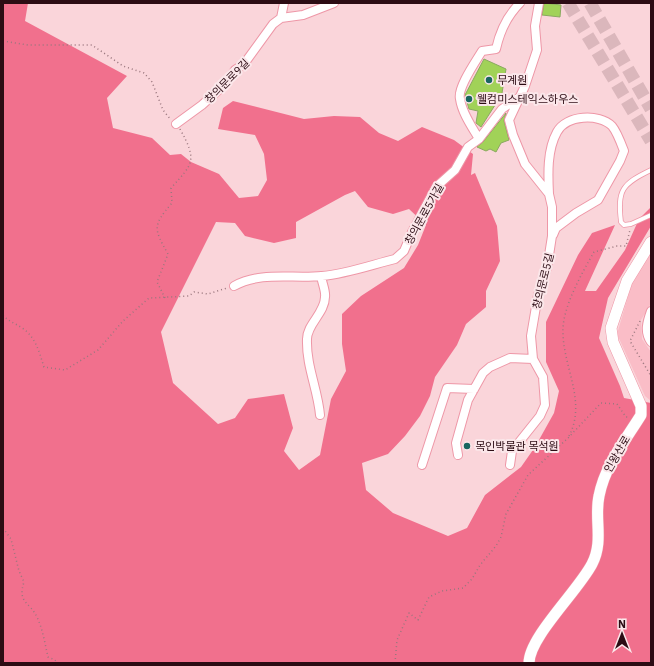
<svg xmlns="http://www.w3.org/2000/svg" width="654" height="666" font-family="'IBM Plex Sans','Noto Sans KR',sans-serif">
<rect width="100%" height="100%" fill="#fad5da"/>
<path fill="#fabdc7" d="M651,250V303L641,320L642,339L651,352V401L645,396L617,334L632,283Z"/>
<path fill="#f1708d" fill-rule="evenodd" d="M3,3H28L25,21L127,76L107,98L113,128L152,138L170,155L181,154L191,162L219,174L239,198L258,196L267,180L264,154L255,135L218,129L223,108L233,101L304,119L334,116L360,117L379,133L398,141L422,127L454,140L473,154L471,175L475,173L497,226L500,261L486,291V307L466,324L457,345L435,377L430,396L420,416L405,436L388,454L362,463L366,490L393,513L448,536L467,528L485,495L521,467L535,447L554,413L559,391L546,362V322L578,255L592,233L615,225L585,291H596L625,250L639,219L651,207V226L608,298L599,338L620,386L624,398L651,403V663H3ZM355,191L368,207L393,214L409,209L426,225L418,245L404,268L361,296L342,314V344L346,371L331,399L320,455L299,470L284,451L293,428L284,394L248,399L235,418L218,424L173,383L161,332L216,222L235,223L245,236L274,243L296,238V222L345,195Z"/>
<path fill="#a1d258" stroke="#8aa960" d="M544,3L561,5L560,17L542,15Z
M484,59L506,69L502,93L505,95L502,102H497L481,127L476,123L478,111L469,109L465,95Z
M506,113L504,121L509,140L501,143L496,152L490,149L486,151L477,147L483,142Z"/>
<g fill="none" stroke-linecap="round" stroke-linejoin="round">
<path stroke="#dbb7bc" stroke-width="13" stroke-dasharray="13 6" stroke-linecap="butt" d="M568,3L651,141
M590,3L651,109"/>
<g stroke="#ee97a7" stroke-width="5.5">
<path id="service" d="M651,170C622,184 617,190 621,222L624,225L631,224L651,215"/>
</g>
<g stroke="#ee97a7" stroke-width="10">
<path id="minor" d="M281,18L284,3
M176,124L202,105L224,85L235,70L244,64L273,24L281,18L303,15L334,3
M479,139C472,127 462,113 460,99C457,88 476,61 482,51L496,49C500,31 507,16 520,3
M549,194C548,174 547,150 557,132C566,115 599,113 612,126C617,132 621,143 624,151L620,161L598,200L576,213L556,228L553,235
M234,286C261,271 292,279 322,276C346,274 371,265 395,259L404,251L412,232L436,187L455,170L468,147L479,139L502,109L518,98
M651,311C647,322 644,332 651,342
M533,359L531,336L538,295L547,268L552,236V207L549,194L525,164L513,135L509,120L525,86L537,50L535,26L539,3
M320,415C318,390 306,366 307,339C307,324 325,313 325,297C326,291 322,283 321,276
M458,455L456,443L468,400L483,373L490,367L510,358L533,359L543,377L545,405L540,416L512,451L510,465
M422,465L447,388L474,389"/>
</g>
<g stroke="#ee97a7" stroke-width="12">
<path id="tertiary" d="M529,663C529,637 578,591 592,564C604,541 594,519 599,496C605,465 625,441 641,415V406L613,342L611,328L627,281L651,242"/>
</g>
<path stroke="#9a777e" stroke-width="1.5" stroke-dasharray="1 3" stroke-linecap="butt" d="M3,41L28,45H92L123,66L144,73L152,82L163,110L171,120
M165,298L157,282L168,254C154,229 152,226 172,203L171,188C194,163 197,160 180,129
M3,315C9,322 15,323 22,328C36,337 39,352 44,367L65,370L98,350L123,321L149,298L189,296L194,292L208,294L227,288
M640,321L630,341L651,376
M569,436C587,402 563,367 563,332C562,308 582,273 594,252L617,246H626L630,230
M3,528L11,539L19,571L24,582C17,603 30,602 37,617C43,630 45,644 48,657L55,660L57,663
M395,663L397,640L409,613L418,620L429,597L442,591L463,588L472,579L480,565L496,546L501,537L506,514L528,475L568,438L601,403L617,404L626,417H629"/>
<use href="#service" stroke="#fff" stroke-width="4"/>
<use href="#minor" stroke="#fff" stroke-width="8"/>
<use href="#tertiary" stroke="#fff" stroke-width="11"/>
</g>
<g fill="#196660" stroke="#fbe7ea" stroke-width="1.5">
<circle cx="489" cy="80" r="4"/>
<circle cx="469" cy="99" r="4"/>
<circle cx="467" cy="446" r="4"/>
</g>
<g text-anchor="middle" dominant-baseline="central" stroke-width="4" stroke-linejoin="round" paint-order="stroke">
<g font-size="11" fill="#2c0c14" stroke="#fbe7ea" text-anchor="start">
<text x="497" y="80">무계원</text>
<text x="477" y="99">웰컴미스테익스하우스</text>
<text x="475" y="446">목인박물관 목석원</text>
</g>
<g font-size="11" fill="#2c0c14" stroke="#fbe7ea">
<text transform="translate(227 81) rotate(-45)">창의문로9길</text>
<text transform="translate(424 214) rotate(-61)">창의문로5가길</text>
<text transform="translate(543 281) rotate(-76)">창의문로5길</text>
<text transform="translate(617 454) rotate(-60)">인왕산로</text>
</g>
</g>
<rect width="654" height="666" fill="none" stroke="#2c0c14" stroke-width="8"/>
<g transform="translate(622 634)" stroke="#fbe7ea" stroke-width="3" paint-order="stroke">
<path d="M0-3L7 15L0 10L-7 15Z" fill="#2c0c14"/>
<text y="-6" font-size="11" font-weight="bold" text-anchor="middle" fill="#2c0c14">N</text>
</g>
</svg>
